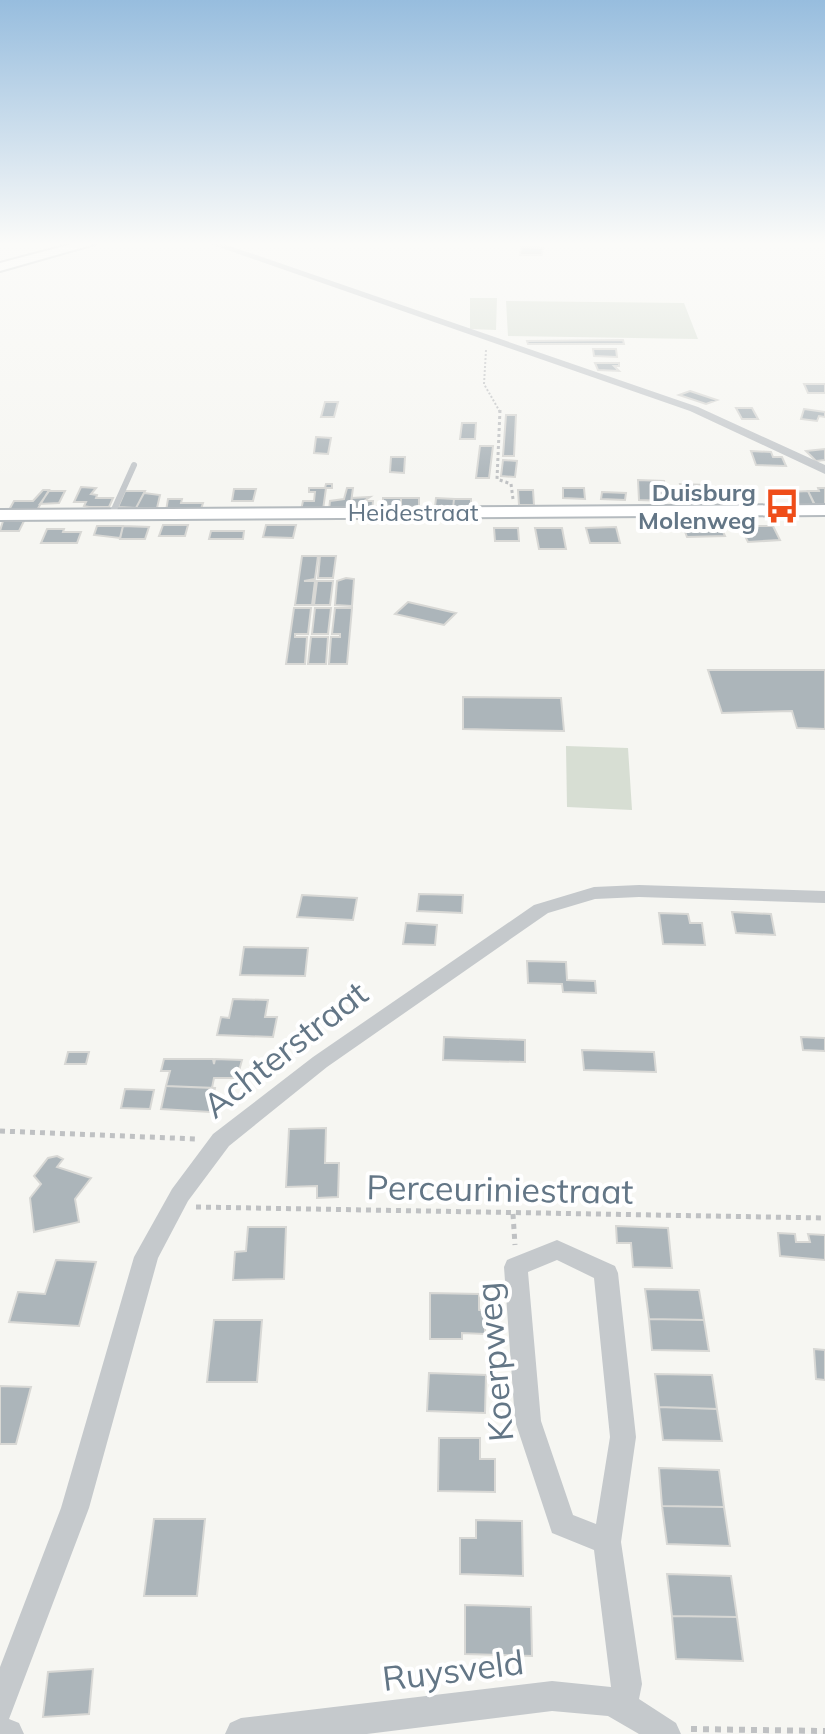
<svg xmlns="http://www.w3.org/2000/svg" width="825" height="1734" font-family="Mulish,sans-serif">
<rect width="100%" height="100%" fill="#f6f6f2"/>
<path fill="#d7ded3" d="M470,298H497L496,330L470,329Z
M506,301L684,303L698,339L508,336Z
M566,746L628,748L632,810L567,807Z"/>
<path fill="#acb5ba" stroke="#d8d8d5" stroke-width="2" d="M521,247L543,248L542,255H520Z
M623,340L624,344H528L527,341Z
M593,349H616L617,357L594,356Z
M595,363H619V366H614L619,371L598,370Z
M804,384H825V393H808Z
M690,391L717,400L706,404L679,395Z
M325,402H338L334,417H321Z
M736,408H752L758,419H742Z
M804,409L825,412V417L819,416L817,421L801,419Z
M506,415H516L514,456H503Z
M462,423H476L475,439H460Z
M316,437L331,438L328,454L314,453Z
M480,446H493L489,478H476Z
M825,449V460L816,461L806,451Z
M751,451L771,452L773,457H782L786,466L756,465Z
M391,457H405L404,473L390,472Z
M503,460L517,461L515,477L501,476Z
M638,480L664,481L666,501L639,500Z
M326,484H332V488H326L323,510H301L303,501H314L315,492H309V488H325Z
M680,484L706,485L710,499H684Z
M81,487L96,488L91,494L97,495L96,498H113L109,507H89L84,506L86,502H74Z
M347,488H353L350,510H329L330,501L344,499Z
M563,488H584L585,499L563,498Z
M818,488H825V504H814L808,491H819Z
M234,489H256L253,501H232Z
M43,490H49L37,510H9L14,501H33Z
M518,490H533L534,505H519Z
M49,491H65L59,503L40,504Z
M125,491H145L136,508L118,507Z
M808,491L815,505H792L790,492Z
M602,492L626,493L625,500L601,499Z
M144,493L160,495L157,508H136Z
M370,497L364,501H373L372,510H350L352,498Z
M383,498H401V507H383Z
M401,498H419V507H401Z
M436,498L454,499L453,508L435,507Z
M168,499H182L181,503H203L201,509L166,511Z
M454,499H471V508H453Z
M3,521H24L19,531H0Z
M163,525H188L185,536H159Z
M266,525H296L293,538L263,537Z
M720,525L725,536L687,537L683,526Z
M97,526H123L120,538L94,535Z
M123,526L149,527L145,539H120Z
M740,526H773L780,540L748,542Z
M616,527L620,543H590L586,528Z
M494,528H518L519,541H495Z
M535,528H562L566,549H539Z
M47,529H64L63,532H81L77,543H41Z
M211,531H244L243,539H209Z
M302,556H318L315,579L304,581H315L312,605H295Z
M320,556H336L333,578H318Z
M346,578L354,579L352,606L335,605L337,581Z
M317,581H333L330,605H314Z
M408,602L456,613L444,625L395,614Z
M294,608H311L308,634H295V637H307L305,664H286Z
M315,608H331L328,634H312Z
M335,608H352L347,664H329L331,637H340V634H332Z
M311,637H328L326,664H308Z
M708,670H825V729L797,728L792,711L722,713Z
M463,697L561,698L564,731L463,729Z
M419,894L463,895L462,913L417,911Z
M302,895L357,898L353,920L297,917Z
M732,912L771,914L775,935L736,933Z
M659,913L688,914L690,923H702L705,945L663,944Z
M406,923L437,925L435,945L403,944Z
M244,947L308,948L305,976L240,975Z
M527,961L566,962L567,980L595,981L596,993L563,992L562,984L528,983Z
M233,999L268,1000L265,1017H277L273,1037L217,1035L221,1017L229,1018Z
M444,1037L525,1040V1062L443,1060Z
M801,1037L825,1038V1051L803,1050Z
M582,1050L654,1052L656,1072L584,1070Z
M68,1052H89L86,1064H65Z
M164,1059H213L214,1064L215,1059L242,1060L237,1078H214L212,1088L166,1086L170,1071H161Z
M166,1086L215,1088L210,1112L161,1109Z
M125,1089L154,1090L150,1109L121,1108Z
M326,1128L325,1163H339L338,1197L317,1198V1186L286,1187L289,1129Z
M57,1156L63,1159L57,1167L91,1178L75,1199L79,1222L34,1232L30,1198L41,1184L34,1176L48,1158Z
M616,1226L668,1228L672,1268L633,1267L631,1243H617Z
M248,1227H286L284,1279L233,1280L235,1252L246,1251Z
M778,1233L795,1234L796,1242H810L808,1234L825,1235V1260L780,1256Z
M56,1260L96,1262L79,1326L9,1322L18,1292L45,1294Z
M645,1289L699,1290L704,1320L649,1319Z
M430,1293L479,1294V1310L485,1311V1334L462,1333V1339H430Z
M649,1319L704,1320L709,1351L652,1350Z
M214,1320H262L257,1382H207Z
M814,1349L825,1350V1380L816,1379Z
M429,1373L486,1375L485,1413L427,1411Z
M655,1374L712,1375L717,1409L659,1407Z
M0,1386L31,1387L16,1444H0Z
M659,1407L717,1409L722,1441L663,1440Z
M439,1438H480V1459H495V1492L438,1491Z
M659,1468L719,1470L724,1507L662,1506Z
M662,1506L724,1507L730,1546L667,1544Z
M154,1519H205L197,1596H144Z
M476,1520L522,1521L523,1576L460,1574V1538H476Z
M667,1574L731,1576L737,1617L672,1616Z
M465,1605L531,1607L532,1656L465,1654Z
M672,1616L737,1617L743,1661L676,1659Z
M93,1669L89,1714L43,1717L48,1672Z"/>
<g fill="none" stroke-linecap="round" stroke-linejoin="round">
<g stroke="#b5bbbf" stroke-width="4">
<path id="secondary" d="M72,244H95L0,271V263Z
M825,505V515L0,520V510Z"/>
</g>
<path stroke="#bfc1c3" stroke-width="2" stroke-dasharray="2 2" stroke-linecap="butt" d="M486,350L484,384L500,412"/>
<path stroke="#bfc1c3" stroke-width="3" stroke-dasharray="3 3" stroke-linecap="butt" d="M500,410L497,479L511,484L513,499"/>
<path stroke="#bfc1c3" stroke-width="5" stroke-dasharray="5 5" stroke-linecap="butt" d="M0,1131L197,1139
M196,1207L825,1218
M513,1214L515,1245"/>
<path stroke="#bfc1c3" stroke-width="6" stroke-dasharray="6 6" stroke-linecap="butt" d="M691,1729L825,1731"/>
<path stroke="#c5c9cc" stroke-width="6" d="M112,514L134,465"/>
<path fill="#c5c9cc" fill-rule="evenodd" d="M210,244H224L698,407L825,465V474L690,411Z
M639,885L825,891V903L639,897L595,899L548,913L327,1067L229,1146L188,1201L158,1258L89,1508L9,1719L19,1723L24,1734H0V1667L61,1508L134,1257L172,1189L213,1134L313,1057L534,905L594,887Z
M557,1240L615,1266L618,1273L636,1437L621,1542L642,1684L639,1699L676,1723L681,1734H639L608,1716L552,1711L367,1734H225L230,1723L241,1718L552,1681L611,1687L594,1550L552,1533L515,1421L504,1267L507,1260ZM557,1260L594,1278L610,1437L596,1524L573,1515L541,1421L528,1272Z"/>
<use href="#secondary" fill="#fff" fill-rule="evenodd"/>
</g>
<linearGradient id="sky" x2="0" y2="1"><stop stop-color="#97bdde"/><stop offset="0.5" stop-color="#fbfbf9"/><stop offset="1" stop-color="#fbfbf9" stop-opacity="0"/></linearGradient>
<rect width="825" height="487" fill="url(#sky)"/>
<defs>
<g id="bus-bare" transform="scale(2.76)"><path d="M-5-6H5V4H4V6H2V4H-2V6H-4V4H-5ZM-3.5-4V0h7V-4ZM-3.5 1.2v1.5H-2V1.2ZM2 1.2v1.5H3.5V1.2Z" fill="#ef4d19" stroke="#fff" stroke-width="2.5" paint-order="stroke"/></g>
</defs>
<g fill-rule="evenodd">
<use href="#bus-bare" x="782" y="506"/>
</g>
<g text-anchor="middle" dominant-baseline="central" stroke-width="8" stroke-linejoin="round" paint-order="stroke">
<g font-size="24" font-weight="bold" fill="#637686" stroke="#fff" text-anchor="end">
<text x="756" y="492">Duisburg<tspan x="756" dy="28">Molenweg</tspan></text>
</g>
<g font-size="24" fill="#637686" stroke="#fff">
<text x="413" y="512">Heidestraat</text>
</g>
<g font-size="34" fill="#637686" stroke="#fff">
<text transform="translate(285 1049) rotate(-38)">Achterstraat</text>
<text transform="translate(500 1189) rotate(1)">Perceuriniestraat</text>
<text transform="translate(494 1362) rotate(-95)">Koerpweg</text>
<text transform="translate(453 1670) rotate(-7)">Ruysveld</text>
</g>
</g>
</svg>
